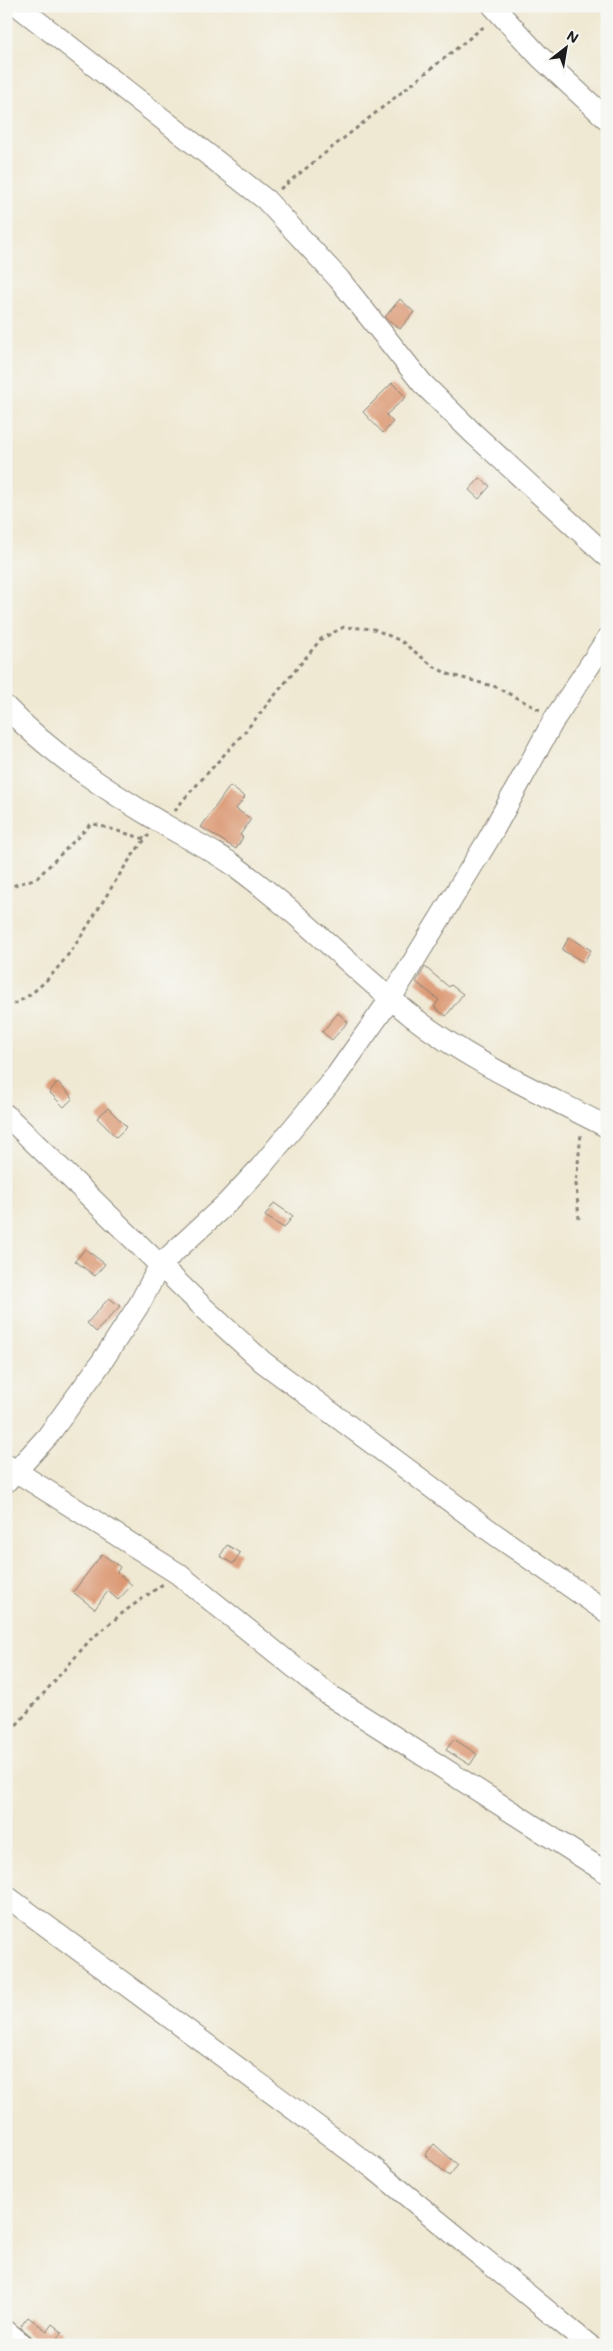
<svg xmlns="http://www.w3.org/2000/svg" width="613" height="2351" font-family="Mali,sans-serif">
<rect width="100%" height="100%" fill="#f6f6f2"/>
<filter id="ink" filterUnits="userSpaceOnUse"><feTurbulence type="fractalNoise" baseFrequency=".02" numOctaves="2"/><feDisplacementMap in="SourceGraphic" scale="10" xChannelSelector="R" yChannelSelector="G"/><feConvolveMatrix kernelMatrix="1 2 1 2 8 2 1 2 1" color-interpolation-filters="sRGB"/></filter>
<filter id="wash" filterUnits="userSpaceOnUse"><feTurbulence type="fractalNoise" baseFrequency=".0096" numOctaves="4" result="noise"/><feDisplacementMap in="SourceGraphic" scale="20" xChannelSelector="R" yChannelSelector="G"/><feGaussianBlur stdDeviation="1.12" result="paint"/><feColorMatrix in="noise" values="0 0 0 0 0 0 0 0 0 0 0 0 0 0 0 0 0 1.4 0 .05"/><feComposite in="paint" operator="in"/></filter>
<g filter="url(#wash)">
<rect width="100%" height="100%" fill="#efe8d2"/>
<g id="blocks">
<path fill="#da956f" d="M400,299L414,312L400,329L385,317Z
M392,383L406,397L386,415L393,422L383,433L363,412Z
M480,478L490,486L479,499L469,490Z
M230,786L245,797L236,809L251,819L240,835L243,837L236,849L201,827Z
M569,937L591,950L584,962L562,950Z
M425,967L449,987L451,985L463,994L446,1016L434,1007L439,1000L416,982Z
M338,1013L348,1022L332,1040L322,1032Z
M58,1082L73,1098L64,1107L49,1092Z
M108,1108L127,1127L116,1137L97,1118Z
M274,1203L293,1216L284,1228L265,1216Z
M85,1249L105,1264L95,1276L75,1261Z
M109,1298L120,1306L96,1332L87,1323Z
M227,1545L240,1553L233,1564L220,1556Z
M102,1554L120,1567L117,1572L132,1585L118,1600L108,1591L95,1609L73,1592Z
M454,1739L477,1754L470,1765L446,1750Z
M434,2144L458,2165L449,2176L425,2155Z
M28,2317L47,2331L52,2324L62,2332L57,2338L66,2345H35L31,2336L20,2327Z"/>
</g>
</g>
<g filter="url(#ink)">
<use href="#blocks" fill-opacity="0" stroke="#868277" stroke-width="1"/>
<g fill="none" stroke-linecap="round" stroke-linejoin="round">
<g stroke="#868277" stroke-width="23">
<path id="minor" d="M18,6L266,200L339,279L422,383L473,433L607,556
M493,6L540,57L607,119
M6,707C50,753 106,790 160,822C184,837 209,848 232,864C296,910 351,968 413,1017C472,1063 542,1093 607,1127
M6,1115L205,1309L263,1362L493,1533L607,1612
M6,1465L177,1573L329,1695L607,1873
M6,1482L47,1437L101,1363L140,1303L160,1265L227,1203L260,1168L336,1076L391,998L488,840L555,718L607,639
M6,1896L372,2167L589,2345
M6,2331L23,2345"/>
</g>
<path stroke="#868277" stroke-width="3" stroke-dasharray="4 4" stroke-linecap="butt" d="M280,189L486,25
M175,811L183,800L243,734L321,639L344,627L374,629L401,641L433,666L448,674L496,687L540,710
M6,888L37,878L90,825L94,824L145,839
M605,940L607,937
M6,1007C69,986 105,882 149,835
M579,1219L576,1184L581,1133
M6,1737L90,1640L125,1611L163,1584"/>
<use href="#minor" stroke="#fff" stroke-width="21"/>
</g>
</g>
<rect width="613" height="2351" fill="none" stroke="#f6f6f2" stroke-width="25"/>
<g transform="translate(566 48) rotate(31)" stroke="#f6f6f2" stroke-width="4" paint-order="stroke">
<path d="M0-4L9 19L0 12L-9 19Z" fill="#1c1c1c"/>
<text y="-8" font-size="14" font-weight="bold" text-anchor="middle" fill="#1c1c1c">N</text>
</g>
</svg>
